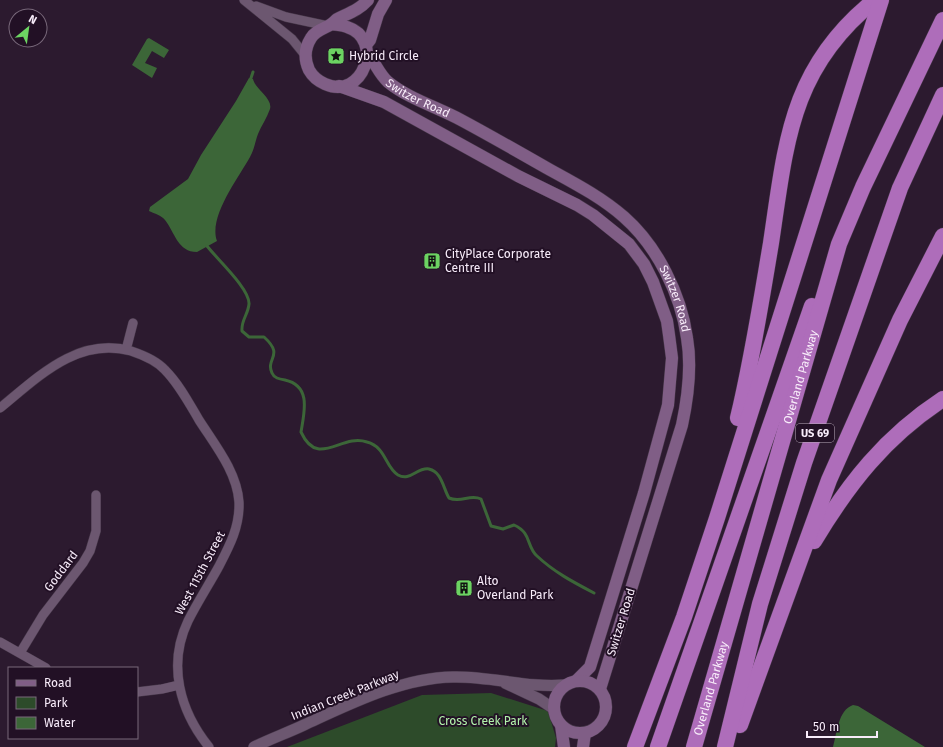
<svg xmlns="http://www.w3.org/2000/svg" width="943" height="747" font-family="'Fira Sans',sans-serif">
<rect width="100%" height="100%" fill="#2c1a2f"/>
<path fill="#2d4b2a" d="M491,693L548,711L556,738L555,747H287L422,695Z"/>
<path fill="#3c6638" d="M149,38L169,50L164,58L152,51L145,63L157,68L152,78L132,65L147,39Z
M249,78L253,79C255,89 273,98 270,109C267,118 261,126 258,134C255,142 254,150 250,157C239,177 208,217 217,241L197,252C178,252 175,233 165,220C161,215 155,214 149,211L150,207L188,179L201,155L236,101Z
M853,705L858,706L925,747H833C837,733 838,710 853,705Z"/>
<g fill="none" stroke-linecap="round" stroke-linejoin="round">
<path stroke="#3c6638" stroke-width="3" d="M251,78L253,72
M207,246C217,259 250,289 249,304C248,315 241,320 242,331L249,337H264C285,356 265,358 272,373C274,378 279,379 285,380C312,386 304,413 301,432C318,469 341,433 367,442C386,447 385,467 398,475C410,482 417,467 429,469C442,472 443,488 449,498C461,503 470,494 481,499L491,526L503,529L514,525C532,533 526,546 537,556C554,572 573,582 594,593"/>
<g stroke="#463749" stroke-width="10">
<path id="minor" d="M244,0L292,39L305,55
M256,6L286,17L328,26
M126,350L133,323
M0,408C38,377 78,336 131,351C143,355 156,360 165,370C179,384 189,403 199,420C215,445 237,472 239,502C240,527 229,547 218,568C208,586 197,603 188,621C167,665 180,711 209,747
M0,642L46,668
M20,653L43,615L83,563L90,551L96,531V495
M137,692L162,689L179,685"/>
</g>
<g stroke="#463749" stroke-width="12">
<path id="tertiary" d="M505,683L539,699L554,709
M254,747C270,739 287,733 304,725C350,704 401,678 453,677C490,676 527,688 564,685"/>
</g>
<g stroke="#463749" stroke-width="13">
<g id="secondary">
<path d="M332,24C337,25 342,25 347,27C385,39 363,101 325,84C318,81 313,77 309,70C304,59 304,49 311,38C315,31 323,29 330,25C333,23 335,21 337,19C349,13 359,10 368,0"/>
<path d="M366,45L370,40L378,14L386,0"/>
<path id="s1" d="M367,53C375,62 379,74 388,82C409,99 437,107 461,120C489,135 517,151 545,167C572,182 600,196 624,217C657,246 681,294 687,338C692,367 688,397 682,425L600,689"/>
<path d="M339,86L384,102L518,176L577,205L593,215L629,244L644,264L653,282L667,321L669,335L672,358L668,405L644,493L590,667L577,680"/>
<circle cx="580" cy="707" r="26"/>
<path d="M561,725L564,747"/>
<path d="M583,747L585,733"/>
</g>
</g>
<g stroke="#463749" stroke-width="17">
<g id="motorway">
<path d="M738,418C752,360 761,302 771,243C786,143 790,68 875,0"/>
<path d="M814,541C849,483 885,437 943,399"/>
<path d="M740,725L829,480L900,320L943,236"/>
<path d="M635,747L684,617L717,518L881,0"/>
<path d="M658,747L812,306"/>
<path id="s2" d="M694,747L839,244L863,187L943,20"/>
<path d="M725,747L760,604L804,463L900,188L943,95"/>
</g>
</g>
<use href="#minor" stroke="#6c5770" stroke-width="9"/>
<use href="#tertiary" stroke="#6c5770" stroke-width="11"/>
<use href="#secondary" stroke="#805e86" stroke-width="12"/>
<use href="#motorway" stroke="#ae6dba" stroke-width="16"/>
</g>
<defs>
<g id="sight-square" transform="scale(0.9)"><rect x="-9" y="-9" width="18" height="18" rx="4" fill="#6cd362" stroke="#221025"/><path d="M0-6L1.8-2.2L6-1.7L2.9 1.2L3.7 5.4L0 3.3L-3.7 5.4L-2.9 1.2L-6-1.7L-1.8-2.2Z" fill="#111"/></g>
<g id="building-square" transform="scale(0.9)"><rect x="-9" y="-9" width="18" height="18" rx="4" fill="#6cd362" stroke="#221025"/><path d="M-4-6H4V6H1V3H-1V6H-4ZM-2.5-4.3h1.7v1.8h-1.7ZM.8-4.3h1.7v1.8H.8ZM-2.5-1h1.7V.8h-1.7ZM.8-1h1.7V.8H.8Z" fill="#111"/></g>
</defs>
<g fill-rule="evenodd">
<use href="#sight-square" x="336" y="56"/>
<use href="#building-square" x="432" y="261"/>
<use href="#building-square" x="464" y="588"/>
</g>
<g text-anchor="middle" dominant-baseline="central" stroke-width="4" stroke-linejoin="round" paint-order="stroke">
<rect fill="#221025" stroke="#b8aaba" stroke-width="1" x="796" y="424" width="38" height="18" rx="3"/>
<g font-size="11" font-weight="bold" fill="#f8ecfa">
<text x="815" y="433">US 69</text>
</g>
<g font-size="12" fill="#f8ecfa" stroke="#221025" text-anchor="start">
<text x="349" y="56">Hybrid Circle</text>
<text x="445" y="254">CityPlace Corporate<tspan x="445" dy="14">Centre III</tspan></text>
<text x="477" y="581">Alto<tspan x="477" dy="14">Overland Park</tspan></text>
</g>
<g font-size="12" fill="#f8ecfa" stroke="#221025">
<text stroke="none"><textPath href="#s1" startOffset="70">Switzer Road</textPath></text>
<text stroke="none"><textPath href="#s1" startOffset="406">Switzer Road</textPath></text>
<text stroke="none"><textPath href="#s2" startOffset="385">Overland Parkway</textPath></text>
<text transform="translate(61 571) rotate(-53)">Goddard</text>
<text transform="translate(200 573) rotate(-62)">West 115th Street</text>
<text transform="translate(621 622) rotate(-73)">Switzer Road</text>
<text stroke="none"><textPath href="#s2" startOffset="61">Overland Parkway</textPath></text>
<text transform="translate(345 695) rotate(-22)">Indian Creek Parkway</text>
</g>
<g font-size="12" fill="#b2f3ab" stroke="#221025">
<text x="483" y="721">Cross Creek Park</text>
</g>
</g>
<rect x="8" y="667" width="130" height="72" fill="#221025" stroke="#78687a"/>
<rect x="16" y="680" width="20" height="6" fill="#805e86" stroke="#78687a"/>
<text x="44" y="687" font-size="12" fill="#f8ecfa">Road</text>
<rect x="16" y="697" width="20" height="12" fill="#2d4b2a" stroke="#78687a"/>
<text x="44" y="707" font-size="12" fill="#f8ecfa">Park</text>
<rect x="16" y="717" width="20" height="12" fill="#3c6638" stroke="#78687a"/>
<text x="44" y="727" font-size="12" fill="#f8ecfa">Water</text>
<g transform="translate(28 28) rotate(29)"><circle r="19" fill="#221025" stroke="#78687a"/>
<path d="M0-3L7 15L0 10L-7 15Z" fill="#6cd362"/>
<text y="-6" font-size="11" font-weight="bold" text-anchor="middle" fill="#f8ecfa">N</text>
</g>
<path d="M807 731v6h70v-6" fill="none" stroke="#f8ecfa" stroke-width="2"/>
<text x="813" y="731" font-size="12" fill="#f8ecfa" stroke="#221025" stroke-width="3" paint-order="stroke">50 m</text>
</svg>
